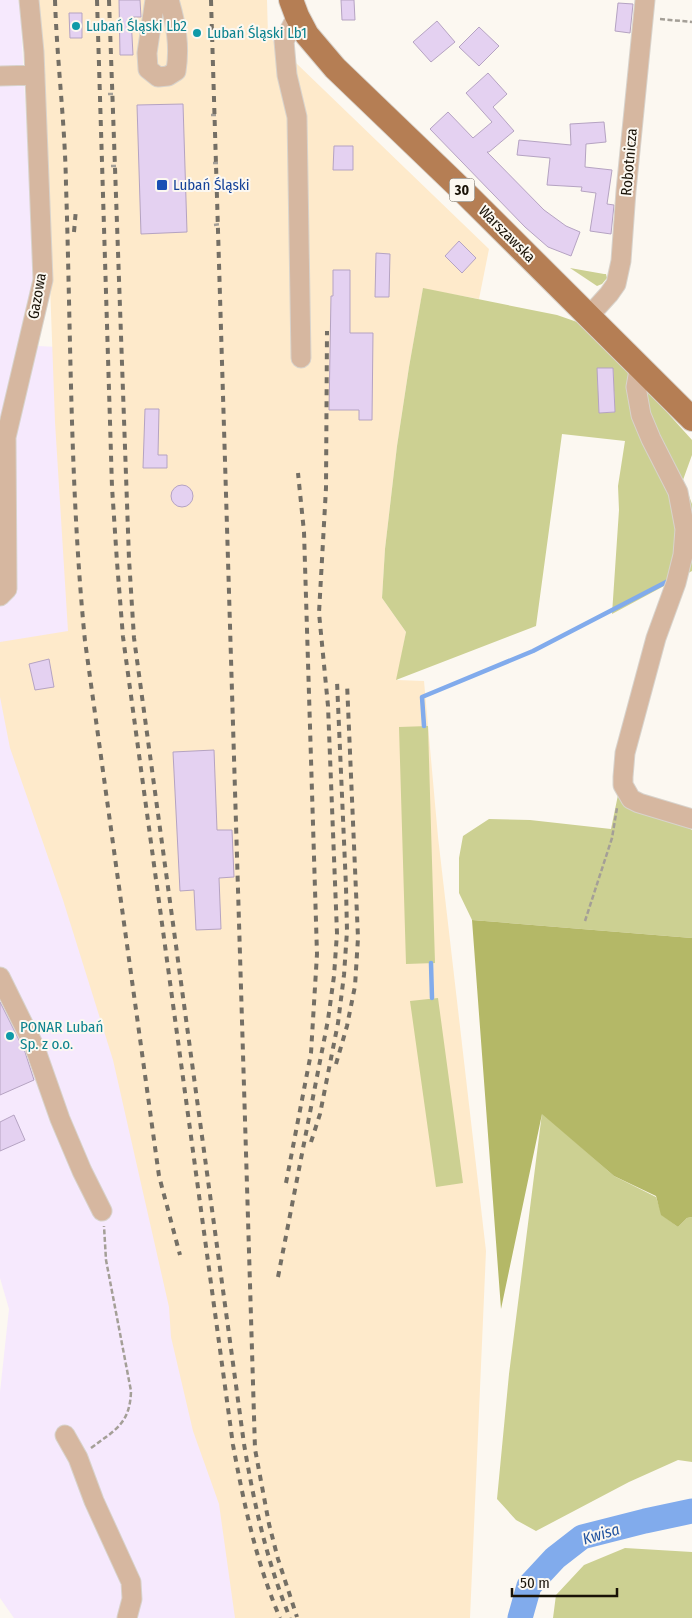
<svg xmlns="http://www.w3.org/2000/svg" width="692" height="1618" font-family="'Fira Sans Condensed',sans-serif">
<rect width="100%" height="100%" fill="#fcf8f1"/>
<path fill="#f6e9fd" d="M0,0H18L20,5L33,250V286L20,345L57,347L243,1618H14L0,1598V1392L9,1309L0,1278Z"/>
<path fill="#feeacb" d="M35,0H267L268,36L489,249L479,299L423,289L409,367L397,446L385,549L382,598L406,632L397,680L424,681L438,837L486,1251L470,1618H235L219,1504L193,1431L171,1337L169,1307L113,1060L63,900L10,748L0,697V642L68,631L55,422L41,37Z"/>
<path fill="#ccd092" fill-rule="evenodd" d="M570,268L604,274H606L607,278L602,284L597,286Z
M423,288L557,315L580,323L620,360L692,440V455L683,480L692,504V571L612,614L619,510L618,486L625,441L562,434L536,626L396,680L406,632L382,598L385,549L397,446L409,367ZM598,368H613L615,412L600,413Z
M428,726L435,963L406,964L399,727Z
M618,795L669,817L692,830V938L472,920L459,893V858L463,836L489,819L530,820L611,829Z
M438,998L463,1183L436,1187L410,1001Z
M542,1113L614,1176L656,1197L662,1215L678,1227L687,1218L692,1217V1462L678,1460L629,1482L536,1531L516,1520L497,1499L509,1374Z
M625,1548L692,1552V1618H553L556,1595L584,1565Z"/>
<path fill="#b4b867" d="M472,920L692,938V1217L687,1218L678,1227L661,1215L656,1196L614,1176L542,1114L501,1309Z"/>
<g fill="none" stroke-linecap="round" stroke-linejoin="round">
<path stroke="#81abec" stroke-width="4.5" d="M424,726L422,697L533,651L670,580
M431,963L432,998"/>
<path stroke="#81abec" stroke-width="25" d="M520,1618L529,1586L555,1558L582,1537L645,1521L692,1511"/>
</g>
<path fill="#e4d1f1" stroke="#b5a3c2" d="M119,0H140L141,17H131L133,55H120Z
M341,0H354L355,20H342Z
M618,3L633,4L630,33L615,31Z
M69,13H82V38H70Z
M437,21L455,42L431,62L413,42Z
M479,27L499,46L479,66L459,47Z
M488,73L507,94L493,107L514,131L489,152H487L544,210L566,226L580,232L571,256L548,247L525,227L430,129L448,112L473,138L492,122L466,93Z
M183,104L187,232L141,234L137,105Z
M604,122L606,142L586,144L585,167L612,170L607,204L614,205L611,234L590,231L596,193L581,191L582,187L547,185L550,158L517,155L519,140L571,145L570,124Z
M334,146H353V170H333Z
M459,241L476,258L462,273L445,256Z
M376,253L390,254L389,297H375Z
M333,270H350V333H373L372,420H359V410H329L331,296H333Z
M597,368H613L615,412L599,413Z
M145,409H159L158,455H167V468H143Z
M171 496a11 11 0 1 1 22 0a11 11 0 1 1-22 0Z
M49,659L54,687L35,690L29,664Z
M214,750L217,830H232L234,877L219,878L221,929L196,930L194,890L180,891L173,752Z
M0,1002L25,1052L34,1080L0,1095Z
M14,1115L25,1140L0,1151V1122Z"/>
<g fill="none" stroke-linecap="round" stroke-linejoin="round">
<g stroke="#d8d3cc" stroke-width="21">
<path id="minor" d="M155,0L147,53L148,69L158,77L168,76L176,71C180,46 176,24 169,0
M297,16L284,41L287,75L297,117L301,358
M0,76L35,75
M590,315L609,294L616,284L621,261L626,191L645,0
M640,365L636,387L641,415L651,439L678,492L685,529L683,555L676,583L656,638L625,753L623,777V785L631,799L639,803L692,819
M0,596L7,589L6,437L43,280L34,52L29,0
M0,977L35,1048L60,1119L82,1171L102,1211
M65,1435L78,1458L94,1501L131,1582L132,1599L127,1618"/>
</g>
<g stroke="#d8d3cc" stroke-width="26">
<path id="major" d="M291,0L297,16L307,35L335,68L463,191L692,419"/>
</g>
<path stroke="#a49f97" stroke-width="2.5" stroke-dasharray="5 2.5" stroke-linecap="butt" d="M660,19L692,22
M108,94H115
M211,115H217
M213,163H219
M111,166H118
M214,225L221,224
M585,921L612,838L617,808
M91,1448C115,1430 130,1424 131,1391L106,1260L104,1226"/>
<use href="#minor" stroke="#d6b7a0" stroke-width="19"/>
<use href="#major" stroke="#b57e54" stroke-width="24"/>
<path stroke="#746f65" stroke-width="4" stroke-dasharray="6 6" stroke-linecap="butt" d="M55,0C57,62 65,123 66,185C71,337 70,490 85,641L159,1176L180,1255
M97,0L112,487L117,562L123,637L233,1445C244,1504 256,1562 280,1618
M109,0L129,559L134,638L244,1444C254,1504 267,1562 290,1618
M211,0L255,1449L269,1524L278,1559L297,1617
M74,232L76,209
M336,1064L347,1026L355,986L358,938L347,683
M311,1142L320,1114L338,1023L344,975L347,931L346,887L337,681
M286,1183L311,1053L317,954L304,532L298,473
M278,1277L328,1020L334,976L337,933L328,706L319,613L326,488L327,331"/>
</g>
<g fill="#0f9aa8" stroke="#fcf8f1" stroke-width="2">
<circle cx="76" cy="26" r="5"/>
<circle cx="197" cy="33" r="5"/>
<circle cx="10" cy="1036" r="5"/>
</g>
<rect fill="#1a4fb4" stroke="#fcf8f1" stroke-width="2" x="156" y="179" width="12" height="12" rx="2.5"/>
<g text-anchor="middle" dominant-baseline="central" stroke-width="4" stroke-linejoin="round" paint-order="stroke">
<rect fill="#fcf8f1" stroke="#5d574d" stroke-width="1" x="449.5" y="178.5" width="25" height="23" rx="4"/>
<g font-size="14" font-weight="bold" fill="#191207">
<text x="462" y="190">30</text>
</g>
<g font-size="15" fill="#0d838f" stroke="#fcf8f1" text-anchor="start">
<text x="86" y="26">Lubań Śląski Lb2</text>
<text x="207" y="33">Lubań Śląski Lb1</text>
<text x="20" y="1027">PONAR Lubań<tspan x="20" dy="17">Sp. z o.o.</tspan></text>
</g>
<g font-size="15" fill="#191207" stroke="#fcf8f1">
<text transform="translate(629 162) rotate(-85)">Robotnicza</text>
<text transform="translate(507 234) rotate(45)">Warszawska</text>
<text transform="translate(37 296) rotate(-80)">Gazowa</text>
</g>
<g font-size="15" fill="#164399" stroke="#fcf8f1" text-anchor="start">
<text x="173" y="185">Lubań Śląski</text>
</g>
<g font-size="16" font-style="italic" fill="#2354a0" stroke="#fcf8f1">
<text transform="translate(601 1534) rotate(-17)">Kwisa</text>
</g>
</g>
<path d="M512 1588v8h105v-8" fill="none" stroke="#191207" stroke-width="2.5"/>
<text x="520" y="1588" font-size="15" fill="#191207" stroke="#fcf8f1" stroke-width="4" paint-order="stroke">50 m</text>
</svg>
